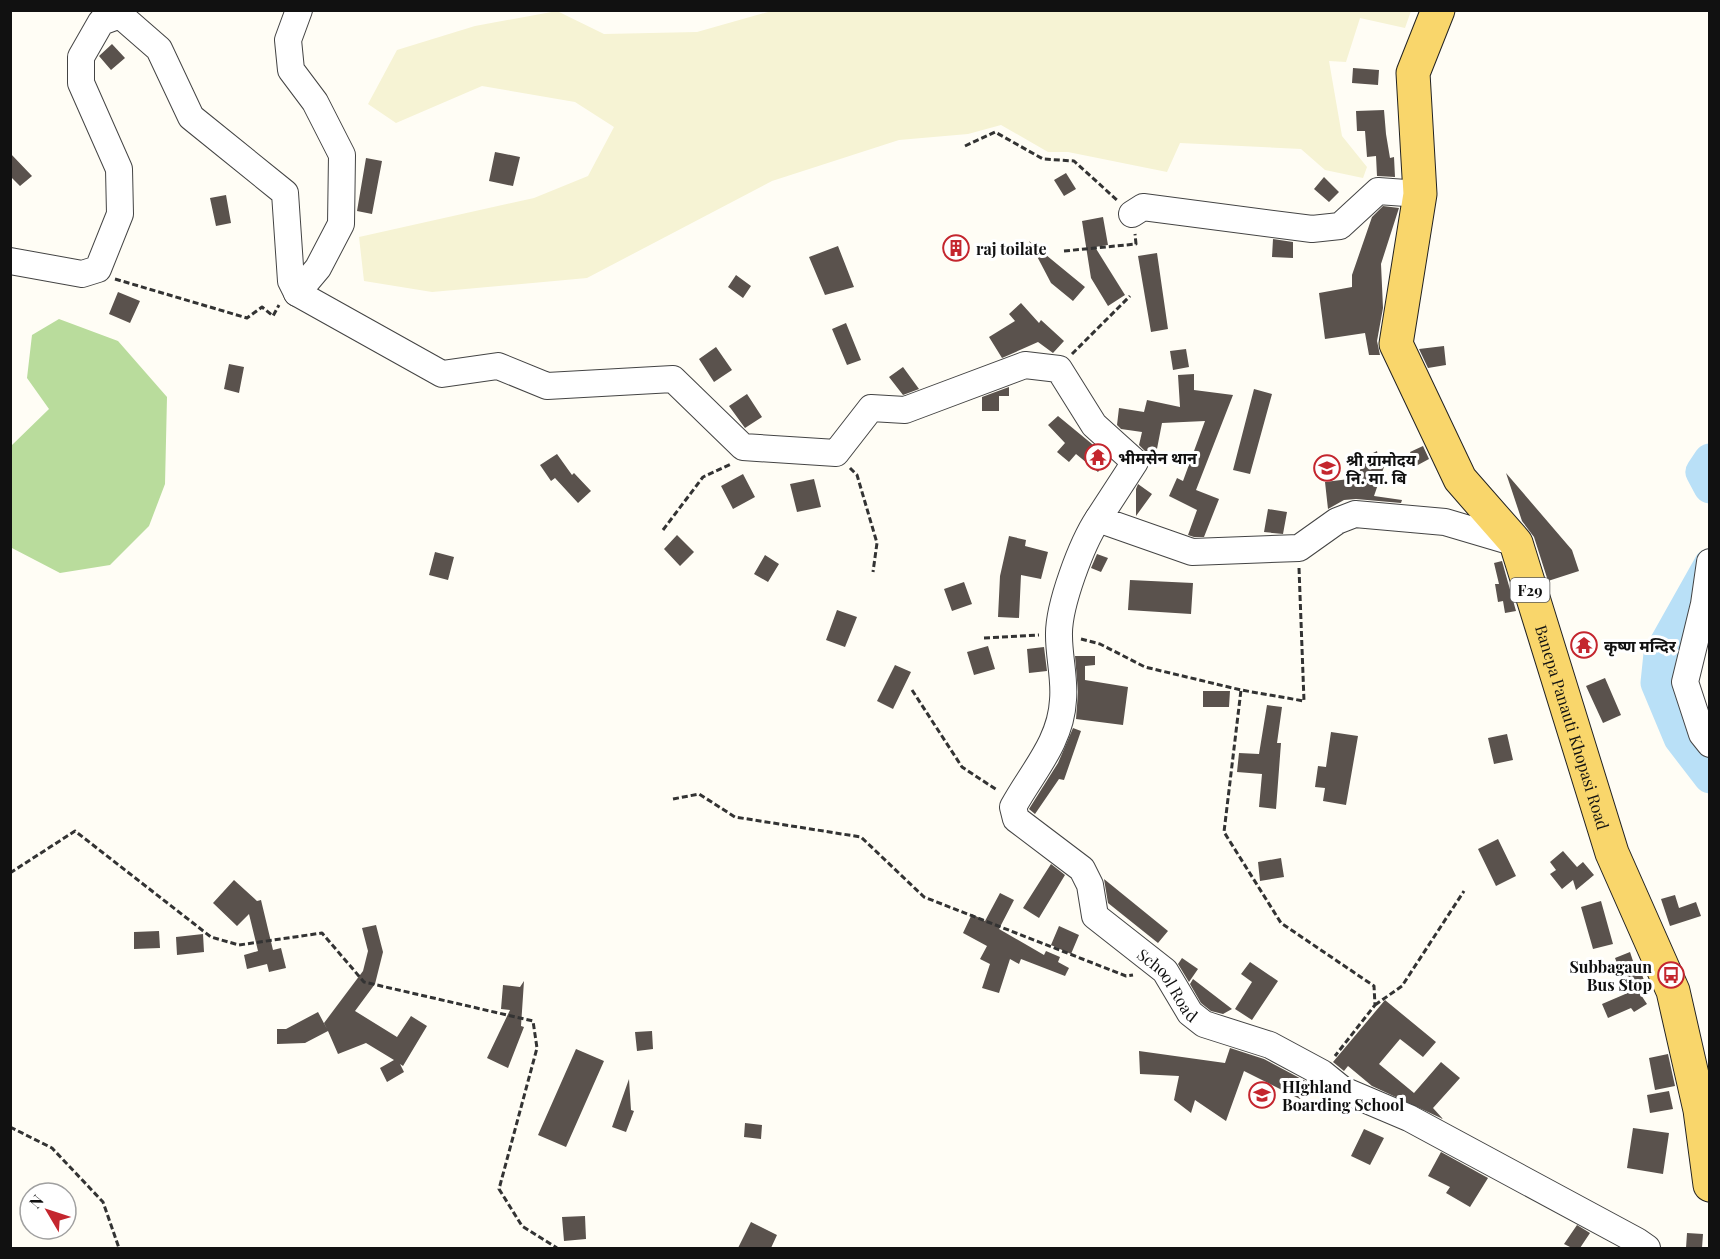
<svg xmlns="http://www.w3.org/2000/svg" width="1720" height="1259" font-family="'Playfair Display','Noto Sans Devanagari',serif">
<rect width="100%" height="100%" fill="#fffdf5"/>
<path fill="#f6f3d4" d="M775,10H1411V11L1405,28L1360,18L1346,62L1329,61L1342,136L1367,167L1363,178L1325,170L1301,149L1180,143L1167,172L1068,152H1048L1001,125L968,134L899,140L772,181L587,278L432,292L364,281L359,237L534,198L588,176L614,127L575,102L482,86L396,123L368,104L397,50L475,26L557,11L604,34L697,32Z"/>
<path fill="#b9dc9c" d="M59,319L118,341L167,397L165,484L149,526L110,565L60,573L10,547L11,446L49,409L27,378L32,335Z"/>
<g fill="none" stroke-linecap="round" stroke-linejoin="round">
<path stroke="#b9e0f7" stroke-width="33" d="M1710,460L1702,472L1710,487
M1710,565L1660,654L1657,683L1680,738L1710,777"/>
</g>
<path fill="#5a524d" d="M112,44L125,58L111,70L99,56Z
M1353,68L1379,70L1378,85L1352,83Z
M1384,110L1386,134L1390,158L1394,157L1395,177L1377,176L1376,156L1367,157L1365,131H1357L1356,111Z
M495,152L520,157L513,186L489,181Z
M10,153L32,176L20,186L10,176Z
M366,158L382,161L372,214L357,211Z
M1066,173L1076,189L1064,196L1054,180Z
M1324,177L1339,192L1329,202L1314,189Z
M226,195L231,223L216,226L210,198Z
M1383,206L1399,208L1398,211L1381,264L1383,308L1377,341L1380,355H1369L1365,333L1325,339L1319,293L1352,287V275L1372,217Z
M1103,217L1108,245L1095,247L1125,295L1108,306L1091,278L1082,221Z
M956,236L968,250L955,260L944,247Z
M1273,239L1293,242V258L1272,257Z
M1029,241L1085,287L1073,301L1051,283Z
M838,246L854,287L825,295L809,257Z
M1157,253L1168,329L1151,332L1138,256Z
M736,275L751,286L743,298L728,287Z
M118,292L140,301L130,323L109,314Z
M1021,303L1039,323L1041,320L1064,341L1053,353L1038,342L1002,358L989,337L1015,321L1009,314Z
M846,323L861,360L847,365L832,329Z
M1444,346L1446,365L1428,368L1419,349Z
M716,347L732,370L714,382L699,359Z
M1186,349L1189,367L1173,370L1170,351Z
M229,364L244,367L239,393L224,389Z
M903,367L919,389L903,395L889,377Z
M1194,374V390L1233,395L1196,490L1219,499L1204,537H1194L1188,535L1197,510L1169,496L1177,478L1183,481L1205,421L1162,423L1156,454L1146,452L1139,445L1142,432L1121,429L1117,425L1119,408L1144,412L1147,400L1180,407L1178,375Z
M1009,387V396H999V411H982V397Z
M1254,389L1272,394L1250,474L1233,470Z
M747,394L762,417L745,428L729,406Z
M1058,416L1109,458L1098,472L1076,454L1069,462L1057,452L1065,443L1048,425Z
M1423,446L1429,459L1416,466L1410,452Z
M1377,451L1379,462L1385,464L1374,496L1402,500L1401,503L1356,499L1344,500L1328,509L1325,482L1357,478L1365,457Z
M557,454L572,475L574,473L591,491L578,503L555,478L551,481L540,465Z
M1506,473L1572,550L1579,571L1548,581L1534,537L1522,521Z
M743,474L755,497L733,509L721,486Z
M814,479L821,507L797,512L790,484Z
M1138,484L1152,494L1136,516V489Z
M1268,509L1287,512L1283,534L1264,532Z
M677,535L694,552L680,566L664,549Z
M1009,536L1026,540L1025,546L1048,552L1041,579L1021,575L1019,618L998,617L1000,576Z
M435,552L454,557L448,580L429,575Z
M1097,554L1108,558L1101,572L1091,568Z
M765,555L779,564L768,582L754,574Z
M1502,561L1516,611L1505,613L1503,601L1498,602L1495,584H1499L1494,563Z
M1130,580L1193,583L1191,614L1128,610Z
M964,582L972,604L952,611L944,589Z
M837,610L857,617L845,647L826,640Z
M988,646L995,669L974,675L967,652Z
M1044,647L1047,671L1029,673L1027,649Z
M1075,656H1095V665L1085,666V680L1128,687L1123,725L1076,719L1078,692Z
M895,665L911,672L893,709L877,701Z
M1605,678L1621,715L1603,723L1586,686Z
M1203,691H1230L1229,707H1203Z
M1267,705L1282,707L1277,743H1281L1276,809L1259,807L1262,774L1237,772L1239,753L1259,754Z
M1073,728L1081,731L1064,780L1059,779L1035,814L1029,809L1058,763Z
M1331,732L1358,736L1346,805L1323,801L1325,788L1315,787L1318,766L1326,767Z
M1507,734L1513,760L1494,764L1488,738Z
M1498,839L1516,876L1496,886L1478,849Z
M1563,851L1577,867L1583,862L1594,875L1576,890L1573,880L1562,889L1550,874L1556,870L1550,862Z
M1281,858L1284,877L1260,881L1258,862Z
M1051,864L1065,875L1039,918L1023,908Z
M1104,879L1168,931L1158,943L1108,903Z
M234,880L257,901L261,900L273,950L281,948L286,968L269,972L267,964L247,969L244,955L258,951L249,914L237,926L213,903Z
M1000,893L1014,900L999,929L1044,955L1046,951L1060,957L1058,962L1069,968L1065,976L1021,959L1019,964L1010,959L999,993L982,988L990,964L980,959L987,946L963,933L972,914L985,921Z
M1675,895L1679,908L1696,902L1701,916L1670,926L1661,899Z
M1601,901L1613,944L1593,949L1581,907Z
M376,925L383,952L375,984L355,1011L397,1037L411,1016L427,1026L403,1066L400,1064L404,1072L387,1082L380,1068L394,1060L366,1043L338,1054L328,1031L305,1043L277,1044V1029H286L318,1012L327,1029L324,1023L363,971L368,951L362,928Z
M1059,926L1079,935L1071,954L1051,945Z
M159,931L160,948L134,949V932Z
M203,934L204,952L177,955L176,937Z
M1630,952L1636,970L1640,969L1645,983L1627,990L1615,958Z
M1182,958L1198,969L1189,982L1178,964Z
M1250,962L1278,981L1252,1020L1235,1009L1252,982L1241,974Z
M1193,979L1232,1009L1223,1014L1211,1011L1201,1003L1190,984Z
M524,981L521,1026L524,1027L508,1068L487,1058L510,1010L501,1009L503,985L520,987Z
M1637,989L1647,1004L1634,1012L1631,1008L1608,1018L1602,1004Z
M1385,1000L1436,1042L1423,1057L1400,1039L1379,1064L1414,1093L1441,1062L1460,1078L1433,1108L1443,1119L1372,1086L1348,1066L1344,1071L1333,1062Z
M652,1031L653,1049L637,1051L635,1032Z
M1230,1048L1264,1059L1309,1083L1300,1099L1244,1071L1226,1121L1195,1100L1191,1113L1174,1100L1179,1076L1140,1074L1139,1051L1225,1063Z
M576,1049L604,1061L566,1147L538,1135Z
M1668,1054L1675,1086L1655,1090L1649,1058Z
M629,1079L631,1110L634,1111L626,1132L612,1127Z
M1669,1091L1673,1109L1650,1113L1647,1095Z
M745,1123L762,1125L761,1139L744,1137Z
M1633,1128L1669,1133L1663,1174L1627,1168Z
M1364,1129L1384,1138L1370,1165L1351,1156Z
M1441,1152L1488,1178L1470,1207L1446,1193L1450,1187L1428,1176Z
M585,1216L586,1239L564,1241L562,1217Z
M751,1222L777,1235L771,1248H738Z
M1577,1225L1590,1233L1580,1248H1572L1564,1244Z
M1687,1233L1703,1234L1702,1248H1686Z"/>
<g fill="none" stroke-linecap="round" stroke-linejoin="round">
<g stroke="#444" stroke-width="28">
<g id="minor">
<path d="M1132,214L1143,207L1312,229L1340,226L1378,191L1420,194"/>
<path d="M10,261L82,274L98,269L120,214L119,169L81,83V57L101,22L120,15L159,49L191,117L285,193L291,281L297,293L442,374L498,366L547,386L673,379L743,447L836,453L871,408L905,410L1025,365L1059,369L1094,425L1135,462L1098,519L1192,552L1299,548L1337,521L1355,514L1445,522L1516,543"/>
<path d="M297,293L318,268L341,224L342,155L315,102L291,70L288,40L299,10"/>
<path id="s1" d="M1098,519C1082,543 1058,606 1059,636C1059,657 1065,679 1063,700C1061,742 1032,772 1013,807L1016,819L1082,869L1090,885L1095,916L1165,971L1190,1013L1204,1024L1270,1045L1322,1073L1343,1090L1409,1118L1637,1241L1647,1248"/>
<path d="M1710,562L1704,604L1685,682L1702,734L1710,744"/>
</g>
</g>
<g stroke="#222" stroke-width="35">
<g id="major">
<path id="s2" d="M1438,10L1413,73L1420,194L1396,344L1460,479L1516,543L1612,853L1673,991L1700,1110L1710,1185"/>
</g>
</g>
<path stroke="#333" stroke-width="3" stroke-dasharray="6 3" stroke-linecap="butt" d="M965,146L995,132L1043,159L1074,161L1118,201
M1064,251L1136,244L1135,234
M115,279L247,318L262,307L273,316L279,305
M1072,354L1130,296
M850,468L857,475L877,543L873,572
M663,530L703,477L731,464
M1299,568L1304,701L1241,690L1224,832L1281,923L1374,986L1375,1005L1335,1056
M984,638L1039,635
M1081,639L1100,644L1145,667L1241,690
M912,690L962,767L997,790
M673,799L699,794L735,817L861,837L924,897L1126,976L1133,975
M10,873L75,831L211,937L239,945L322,933L364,982L533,1021L537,1048L499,1189L522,1226L557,1248
M1375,1005L1402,986L1464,891
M10,1127L52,1148L103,1202L119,1248"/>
<use href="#minor" stroke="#fff" stroke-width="26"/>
<use href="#major" stroke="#f9d66b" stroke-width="33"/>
</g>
<defs>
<g id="building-ring" transform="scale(1.35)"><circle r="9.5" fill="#fff" stroke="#c4262e" stroke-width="1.5"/><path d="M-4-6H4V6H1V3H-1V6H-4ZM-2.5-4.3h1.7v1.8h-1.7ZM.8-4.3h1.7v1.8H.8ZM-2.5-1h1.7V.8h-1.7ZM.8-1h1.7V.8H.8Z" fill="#c4262e"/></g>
<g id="temple-ring" transform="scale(1.35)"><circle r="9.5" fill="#fff" stroke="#c4262e" stroke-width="1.5"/><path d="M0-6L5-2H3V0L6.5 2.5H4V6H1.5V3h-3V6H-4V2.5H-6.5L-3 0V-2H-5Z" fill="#c4262e"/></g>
<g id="school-ring" transform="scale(1.35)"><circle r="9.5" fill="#fff" stroke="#c4262e" stroke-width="1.5"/><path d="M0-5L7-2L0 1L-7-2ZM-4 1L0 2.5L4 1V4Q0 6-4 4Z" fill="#c4262e"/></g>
<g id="bus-ring" transform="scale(1.35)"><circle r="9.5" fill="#fff" stroke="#c4262e" stroke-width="1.5"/><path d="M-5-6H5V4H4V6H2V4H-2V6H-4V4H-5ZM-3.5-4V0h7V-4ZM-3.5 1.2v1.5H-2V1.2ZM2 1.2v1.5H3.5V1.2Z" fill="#c4262e"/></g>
</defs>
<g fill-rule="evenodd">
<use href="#building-ring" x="956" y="248"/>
<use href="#temple-ring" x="1098" y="457"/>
<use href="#school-ring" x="1327" y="468"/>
<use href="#temple-ring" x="1584" y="645"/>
<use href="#bus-ring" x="1671" y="975"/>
<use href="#school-ring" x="1262" y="1095"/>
</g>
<g text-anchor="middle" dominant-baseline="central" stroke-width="6" stroke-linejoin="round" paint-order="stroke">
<rect fill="#fff" stroke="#585858" stroke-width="1.5" x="1510.5" y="578" width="39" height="24" rx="4.5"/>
<g font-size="15" font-weight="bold" fill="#111">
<text x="1530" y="590">F29</text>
</g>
<g font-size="16" font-weight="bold" fill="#111" stroke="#fff" text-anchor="start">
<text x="976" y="248">raj toilate</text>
<text x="1118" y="457">भीमसेन थान</text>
<text x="1346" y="459">श्री ग्रामोदय<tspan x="1346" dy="18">नि. मा. बि</tspan></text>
<text x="1604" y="645">कृष्ण मन्दिर</text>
<text x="1652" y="966" text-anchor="end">Subbagaun<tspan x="1652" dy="18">Bus Stop</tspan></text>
<text x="1282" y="1086">HIghland<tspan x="1282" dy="18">Boarding School</tspan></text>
</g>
<g font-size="16" fill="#111" stroke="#fff">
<text stroke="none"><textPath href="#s2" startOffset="768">Banepa Panauti Khopasi Road</textPath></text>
<text stroke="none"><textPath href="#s1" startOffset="554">School Road</textPath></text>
</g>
</g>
<rect width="1720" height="1259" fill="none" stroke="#111111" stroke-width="24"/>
<g transform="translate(48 1211) rotate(309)"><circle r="28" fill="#ffffff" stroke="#a0a0a0" stroke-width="1.5"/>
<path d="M0-4.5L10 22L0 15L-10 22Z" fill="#c4262e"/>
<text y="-9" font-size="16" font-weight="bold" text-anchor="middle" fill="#111111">N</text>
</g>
</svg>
